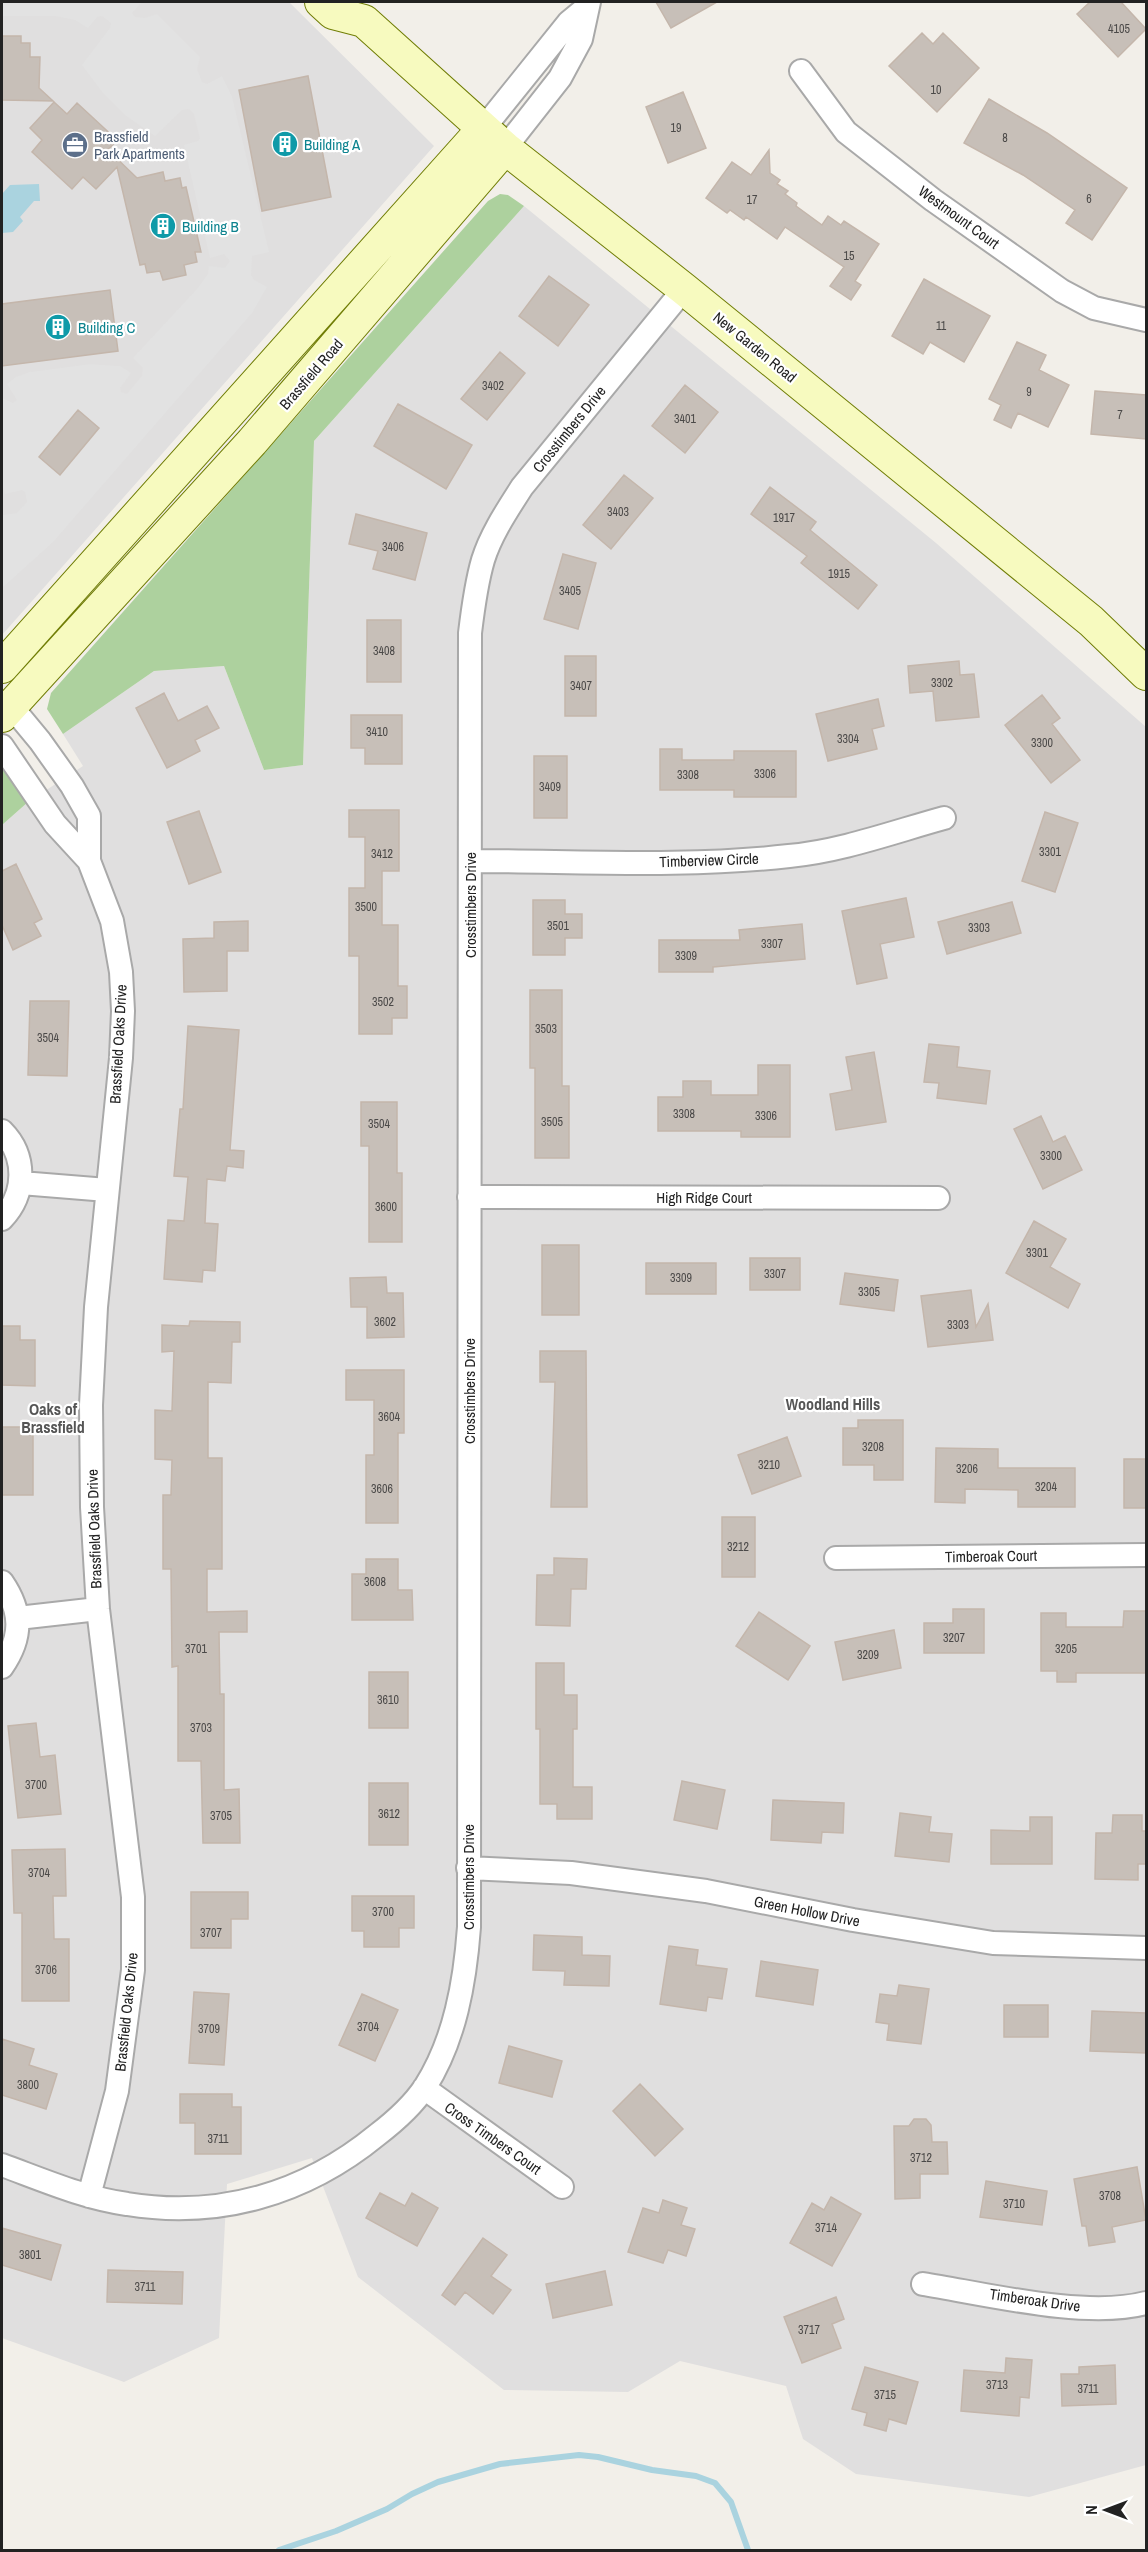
<svg xmlns="http://www.w3.org/2000/svg" width="1148" height="2552" font-family="'Archivo Narrow',sans-serif">
<rect width="100%" height="100%" fill="#f2efe9"/>
<path fill="#e0dfdf" d="M2,2H289L434,146L2,635Z
M524,206L936,543L1146,727V2465L1029,2497L856,2474L803,2439L786,2386L680,2361L628,2392L504,2390L358,2277L312,2158L227,2184L219,2338L124,2382L2,2338V825L28,802L83,766L63,734L154,671L224,666L264,770L303,765L314,441Z"/>
<path fill="#add19e" d="M500,194L508,195L524,206L314,441L303,765L264,770L224,666L154,671L63,734L47,709L51,693L488,201Z
M2,770L6,771L28,802L2,825Z"/>
<path fill="#e2e2e2" d="M2,2H140L141,3L132,13L135,17L145,18L157,14L200,57L197,69L202,82L207,84L222,76L232,97L269,252L252,256L251,275L254,280L267,287L252,313L53,542L2,588V515L17,513L27,502L25,492L22,490L5,494L2,484V398L13,403L17,400L7,384L16,377L30,372L90,364L120,366L131,373L120,388L121,392L127,394L142,376L143,368L133,358L198,288L208,274L209,266L225,268L230,261L224,254L210,258L184,145L198,141L200,138L194,114L189,109L182,110L155,136L125,115L103,93L82,65L110,28L111,23L102,16L97,17L88,28L75,20L56,16H2Z"/>
<path fill="#aad3df" d="M39,184L40,201H34L20,217L23,221L13,232L2,233V194L10,185Z"/>
<g fill="none" stroke-linecap="round" stroke-linejoin="round">
<path stroke="#aad3df" stroke-width="6" d="M279,2550L336,2531L387,2509L412,2494L438,2482L500,2464L579,2455L598,2457L652,2470L696,2476L715,2483L731,2502L748,2550"/>
</g>
<path fill="#c7bfb8" stroke="#c4b6ab" stroke-width="1.5" d="M656,2H717L671,28Z
M1090,2H1121L1146,29L1118,57L1077,14Z
M922,33L933,44L943,33L979,68L937,112L889,66Z
M2,36H21V43H30V57H40L39,88L53,101L2,100Z
M308,76L331,197L262,211L239,90Z
M683,92L706,148L668,163L646,107Z
M989,99L1047,133L1127,188L1092,240L1066,223L1075,210L1023,175L964,143Z
M54,102L67,114L77,103L117,140L108,150L137,178L163,172L165,181L180,178L182,188L186,187L201,252H195L197,262L184,265L186,275L163,280L160,271L147,273L145,264L140,265L117,167L96,189L83,177L72,189L32,152L42,140L30,128Z
M769,150L770,173L780,180L777,184L788,191L785,194L797,203L796,206L822,225L828,216L841,225L844,221L879,244L855,281L861,285L851,300L830,286L844,267L785,227L777,239L746,217L744,220L730,210L727,213L706,198L732,162L751,175Z
M549,276L589,305L558,346L519,316Z
M924,279L990,316L964,362L930,342L923,354L892,336Z
M110,290L118,351L2,366V304Z
M1017,342L1046,355L1039,370L1069,385L1048,427L1018,413L1011,428L994,420L1001,405L989,399Z
M500,352L525,373L487,420L461,399Z
M685,385L718,412L685,453L652,426Z
M1095,391L1146,395V439L1091,434Z
M398,404L472,445L446,489L374,446Z
M78,410L99,428L60,475L39,457Z
M624,475L653,498L611,549L583,525Z
M770,487L816,522L810,530L877,585L858,609L801,563L807,556L751,514Z
M356,514L427,533L415,580L373,569L378,551L349,544Z
M563,554L596,563L578,629L544,619Z
M367,620H401V682H367Z
M565,656H596V716H565Z
M959,661L960,675L974,674L979,717L936,721L933,691L910,693L908,666Z
M164,693L178,721L207,706L219,728L195,740L200,751L167,768L136,708Z
M1042,695L1060,718L1052,724L1080,760L1051,783L1005,725Z
M878,699L884,726L872,729L877,749L828,761L816,714Z
M351,715H402V764H365V748H351Z
M660,749H682V760H734V751H796V797H734V790H660Z
M534,756H567V818H534Z
M349,810H399V871H382V925H398V986H407V1018H392V1034H359V956H349V888H365V837H349Z
M199,811L221,872L189,884L167,822Z
M1045,812L1078,823L1055,892L1022,881Z
M16,864L42,919L34,923L41,936L13,950L2,925V871Z
M906,898L914,937L880,944L887,978L857,984L842,911Z
M533,900H565V914H582V938H565V955H533Z
M1012,902L1021,933L947,954L938,922Z
M248,921V951H227V991L184,992L183,939L214,938V922Z
M802,924L805,959L713,967V972H659V940H740L739,930Z
M530,990H562V1086H569V1158H535V1068H530Z
M30,1001H69L67,1076L28,1075Z
M188,1026L239,1030L230,1150L244,1151L243,1168L227,1166L225,1181L207,1179L205,1223L218,1224L215,1271L203,1270L202,1282L164,1279L168,1220L184,1221L188,1177L174,1176L180,1109H183Z
M929,1044L959,1047L957,1067L990,1071L986,1104L937,1098L939,1083L924,1082Z
M874,1052L886,1122L836,1130L830,1094L852,1090L846,1057Z
M758,1065H790V1137H741V1131H658V1097H683V1081H711V1095H758Z
M361,1102H397V1173H402V1242H369V1146H361Z
M1041,1116L1053,1142L1065,1136L1082,1170L1043,1189L1014,1129Z
M1034,1221L1066,1239L1050,1267L1080,1284L1068,1308L1006,1273Z
M542,1245H579V1315H542Z
M750,1258H800V1290H750Z
M646,1263H716V1294H646Z
M845,1273L898,1280L894,1311L840,1304Z
M386,1277L387,1293H403L404,1337L367,1338V1307H351L350,1278Z
M971,1290L976,1327L988,1304L993,1340L928,1347L921,1296Z
M190,1321L240,1322V1342H232L231,1383L208,1382V1458H222V1569H207V1612L247,1611V1632H219L220,1694H224V1790L239,1789L240,1843H203L201,1761H178V1666L172,1667L171,1569H163V1495H171L172,1460L155,1459V1410L172,1411L174,1351L162,1352V1325L189,1326Z
M2,1326H20V1340H35V1386L2,1385Z
M540,1351H586L587,1507H551L555,1382H540Z
M346,1370H404V1433H398V1523H366V1455H374V1400H346Z
M858,1420H903V1480H874V1465H843V1428H858Z
M2,1427H33V1495H2Z
M787,1437L801,1476L752,1494L738,1455Z
M936,1448L998,1449V1468H1075V1507H1018V1490L965,1489V1503L935,1502Z
M1124,1459H1146V1508H1124Z
M722,1517H755V1577H722Z
M554,1558L587,1559L586,1589H571L570,1626L536,1625L537,1575H554Z
M366,1559H398V1590H412L413,1620H352V1574H366Z
M953,1609H984V1653H924V1623H953Z
M1124,1611H1146V1673H1076V1682H1057V1671H1041V1613H1066V1627H1123Z
M759,1612L810,1646L788,1680L736,1646Z
M894,1630L901,1668L843,1680L835,1642Z
M536,1663H564V1695H577V1729H573V1787H592V1819H557V1804H540V1729H536Z
M369,1672H408V1728H369Z
M36,1723L40,1757L55,1755L61,1814L18,1818L8,1726Z
M682,1781L725,1790L717,1829L674,1820Z
M369,1783H408V1845H369Z
M773,1800L844,1803L843,1833L822,1832L821,1843L771,1840Z
M900,1813L931,1817L929,1832L952,1834L949,1862L895,1856Z
M1113,1815H1142V1831H1146V1864H1138V1880L1095,1879L1096,1833H1112Z
M1030,1817H1052V1864H991V1830L1030,1831Z
M65,1849L66,1896H53L54,1939H69V2001H22V1913H14L12,1850Z
M191,1892H248V1919H231V1948H191Z
M352,1896H414V1928H399V1947H364V1931H352Z
M534,1935L582,1937V1955L610,1956L609,1986L564,1985L565,1971L533,1970Z
M669,1946L698,1950L696,1965L727,1969L722,1999L708,1997L706,2011L660,2004Z
M761,1961L818,1970L813,2005L756,1996Z
M899,1985L929,1989L921,2044L887,2040L889,2024L876,2022L880,1994L897,1996Z
M194,1992L229,1994L224,2065L189,2063Z
M362,1994L398,2010L375,2061L339,2045Z
M1004,2005H1048V2037H1004Z
M1092,2011L1146,2013V2053L1090,2051Z
M2,2039L34,2049L29,2065L57,2074L46,2109L2,2095Z
M509,2046L562,2061L552,2097L499,2083Z
M640,2084L683,2129L655,2156L613,2111Z
M180,2094H232V2107H241V2154H195V2123H180Z
M914,2119H926L931,2125L932,2142H947L948,2174H920V2198L895,2199L894,2126H909Z
M1137,2167L1146,2220L1112,2227L1115,2242L1089,2246L1086,2226H1082L1074,2179Z
M986,2181L1047,2191L1042,2225L980,2217Z
M380,2193L405,2206L412,2193L438,2208L417,2246L366,2218Z
M831,2197L861,2214L832,2266L790,2243L812,2203L824,2210Z
M663,2200L687,2208L681,2225L695,2229L686,2256L668,2250L663,2263L628,2252L643,2208L659,2213Z
M2,2228L61,2245L51,2280L2,2265Z
M483,2238L507,2255L491,2276L511,2290L493,2314L465,2292L455,2305L442,2295Z
M108,2270L183,2272L182,2304L107,2302Z
M605,2271L612,2305L553,2318L546,2284Z
M836,2297L844,2319L832,2324L841,2348L802,2363L784,2317Z
M1006,2358L1032,2360L1029,2398L1020,2397L1019,2416L961,2411L964,2370L1005,2373Z
M1115,2365L1116,2404L1062,2406L1061,2374H1079V2367Z
M865,2367L918,2382L906,2424L889,2419L886,2431L864,2425L867,2413L852,2409Z"/>
<g fill="none" stroke-linecap="round" stroke-linejoin="round">
<g stroke="#a9a9a9" stroke-width="26">
<path id="street" d="M801,71L846,132L933,200L1062,291L1094,308L1146,320
M483,129L569,22L586,8
M505,148L560,78L581,39L589,2
M2,704L11,706L40,741L72,786L89,816V861L55,824L2,746
M470,861C574,861 686,868 789,856C842,851 893,832 944,818
M2,1131C27,1156 26,1194 2,1219
M21,1183L107,1190
M469,1197L938,1198
M836,1558L1146,1555
M2,1582C22,1611 23,1637 2,1667
M18,1618L98,1609
M468,1868L571,1873L706,1891L853,1920L993,1943L1146,1948
M424,2088L562,2187
M2,2165C43,2180 84,2198 127,2204C219,2219 305,2194 377,2135C394,2122 413,2105 425,2087C455,2040 465,1982 469,1927L470,633C473,608 476,584 483,560C491,534 508,509 522,487L684,289
M89,2196L117,2091L133,1970V1897L98,1609L92,1507L91,1405L96,1307L121,1058L123,1011L121,972L112,921L89,861
M923,2284C986,2294 1086,2319 1146,2303"/>
</g>
<g stroke="#707d05" stroke-width="34">
<path id="secondary" d="M321,2L333,13L364,21L505,148L684,289L1091,621L1146,674
M2,667L483,129
M2,716L252,442L505,148"/>
</g>
<use href="#street" stroke="#fff" stroke-width="22"/>
<use href="#secondary" stroke="#f7fabf" stroke-width="32"/>
</g>
<defs>
<g id="building-disc" transform="scale(1.35)"><circle r="9.5" fill="#0f9aa8" stroke="#fff"/><path d="M-4-6H4V6H1V3H-1V6H-4ZM-2.5-4.3h1.7v1.8h-1.7ZM.8-4.3h1.7v1.8H.8ZM-2.5-1h1.7V.8h-1.7ZM.8-1h1.7V.8H.8Z" fill="#fff"/></g>
<g id="office-disc" transform="scale(1.35)"><circle r="9.5" fill="#5c6f8a" stroke="#fff"/><path d="M-6-3h4V-5.5h4V-3h4V5H-6ZM-1-4.5V-3h2v-1.5ZM-6 0V1H6V0Z" fill="#fff"/></g>
</defs>
<g fill-rule="evenodd">
<use href="#building-disc" x="285" y="144"/>
<use href="#office-disc" x="75" y="145"/>
<use href="#building-disc" x="163" y="226"/>
<use href="#building-disc" x="58" y="327"/>
</g>
<g text-anchor="middle" dominant-baseline="central" stroke-width="4.5" stroke-linejoin="round" paint-order="stroke">
<g font-size="12" fill="#4b4948">
<text x="1119" y="29">4105</text>
<text x="936" y="90">10</text>
<text x="676" y="128">19</text>
<text x="1005" y="138">8</text>
<text x="1089" y="199">6</text>
<text x="752" y="200">17</text>
<text x="849" y="256">15</text>
<text x="941" y="326">11</text>
<text x="493" y="386">3402</text>
<text x="1029" y="392">9</text>
<text x="1120" y="415">7</text>
<text x="685" y="419">3401</text>
<text x="618" y="512">3403</text>
<text x="784" y="518">1917</text>
<text x="393" y="547">3406</text>
<text x="839" y="574">1915</text>
<text x="570" y="591">3405</text>
<text x="384" y="651">3408</text>
<text x="942" y="683">3302</text>
<text x="581" y="686">3407</text>
<text x="377" y="732">3410</text>
<text x="848" y="739">3304</text>
<text x="1042" y="743">3300</text>
<text x="765" y="774">3306</text>
<text x="688" y="775">3308</text>
<text x="550" y="787">3409</text>
<text x="1050" y="852">3301</text>
<text x="382" y="854">3412</text>
<text x="366" y="907">3500</text>
<text x="558" y="926">3501</text>
<text x="979" y="928">3303</text>
<text x="772" y="944">3307</text>
<text x="686" y="956">3309</text>
<text x="383" y="1002">3502</text>
<text x="546" y="1029">3503</text>
<text x="48" y="1038">3504</text>
<text x="684" y="1114">3308</text>
<text x="766" y="1116">3306</text>
<text x="552" y="1122">3505</text>
<text x="379" y="1124">3504</text>
<text x="1051" y="1156">3300</text>
<text x="386" y="1207">3600</text>
<text x="1037" y="1253">3301</text>
<text x="775" y="1274">3307</text>
<text x="681" y="1278">3309</text>
<text x="869" y="1292">3305</text>
<text x="385" y="1322">3602</text>
<text x="958" y="1325">3303</text>
<text x="389" y="1417">3604</text>
<text x="873" y="1447">3208</text>
<text x="769" y="1465">3210</text>
<text x="967" y="1469">3206</text>
<text x="1046" y="1487">3204</text>
<text x="382" y="1489">3606</text>
<text x="738" y="1547">3212</text>
<text x="375" y="1582">3608</text>
<text x="954" y="1638">3207</text>
<text x="196" y="1649">3701</text>
<text x="1066" y="1649">3205</text>
<text x="868" y="1655">3209</text>
<text x="388" y="1700">3610</text>
<text x="201" y="1728">3703</text>
<text x="36" y="1785">3700</text>
<text x="389" y="1814">3612</text>
<text x="221" y="1816">3705</text>
<text x="39" y="1873">3704</text>
<text x="383" y="1912">3700</text>
<text x="211" y="1933">3707</text>
<text x="46" y="1970">3706</text>
<text x="368" y="2027">3704</text>
<text x="209" y="2029">3709</text>
<text x="28" y="2085">3800</text>
<text x="218" y="2139">3711</text>
<text x="921" y="2158">3712</text>
<text x="1110" y="2196">3708</text>
<text x="1014" y="2204">3710</text>
<text x="826" y="2228">3714</text>
<text x="30" y="2255">3801</text>
<text x="145" y="2287">3711</text>
<text x="809" y="2330">3717</text>
<text x="997" y="2385">3713</text>
<text x="1088" y="2389">3711</text>
<text x="885" y="2395">3715</text>
</g>
<g font-size="15" fill="#4e5e75" stroke="#fff" text-anchor="start">
<text x="94" y="136">Brassfield<tspan x="94" dy="17">Park Apartments</tspan></text>
</g>
<g font-size="15" fill="#0d838f" stroke="#fff" text-anchor="start">
<text x="304" y="144">Building A</text>
<text x="182" y="226">Building B</text>
<text x="78" y="327">Building C</text>
</g>
<g font-size="15" fill="#222" stroke="#fff">
<text transform="translate(959 217) rotate(36)">Westmount Court</text>
<text transform="translate(755 347) rotate(39)">New Garden Road</text>
<text transform="translate(311 374) rotate(-49)">Brassfield Road</text>
<text transform="translate(569 429) rotate(-51)">Crosstimbers Drive</text>
<text transform="translate(709 860) rotate(-2)">Timberview Circle</text>
<text transform="translate(470 905) rotate(-90)">Crosstimbers Drive</text>
<text transform="translate(118 1044) rotate(-87)">Brassfield Oaks Drive</text>
<text x="704" y="1197">High Ridge Court</text>
<text transform="translate(469 1391) rotate(-90)">Crosstimbers Drive</text>
<text transform="translate(94 1529) rotate(-92)">Brassfield Oaks Drive</text>
<text transform="translate(991 1556) rotate(-1)">Timberoak Court</text>
<text transform="translate(468 1877) rotate(-90)">Crosstimbers Drive</text>
<text transform="translate(807 1911) rotate(11)">Green Hollow Drive</text>
<text transform="translate(126 2012) rotate(-84)">Brassfield Oaks Drive</text>
<text transform="translate(493 2138) rotate(35)">Cross Timbers Court</text>
<text transform="translate(1035 2300) rotate(8)">Timberoak Drive</text>
</g>
<g font-size="16" font-weight="bold" fill="#555" stroke="#fff">
<text x="833" y="1404">Woodland Hills</text>
<text x="53" y="1409">Oaks of<tspan x="53" dy="18">Brassfield</tspan></text>
</g>
</g>
<rect width="1148" height="2552" fill="none" stroke="#222222" stroke-width="6"/>
<g transform="translate(1106 2510) rotate(270)" stroke="#ffffff" stroke-width="4.5" paint-order="stroke">
<path d="M0-4.5L10 22L0 15L-10 22Z" fill="#222222"/>
<text y="-9" font-size="16" font-weight="bold" text-anchor="middle" fill="#222222">N</text>
</g>
</svg>
